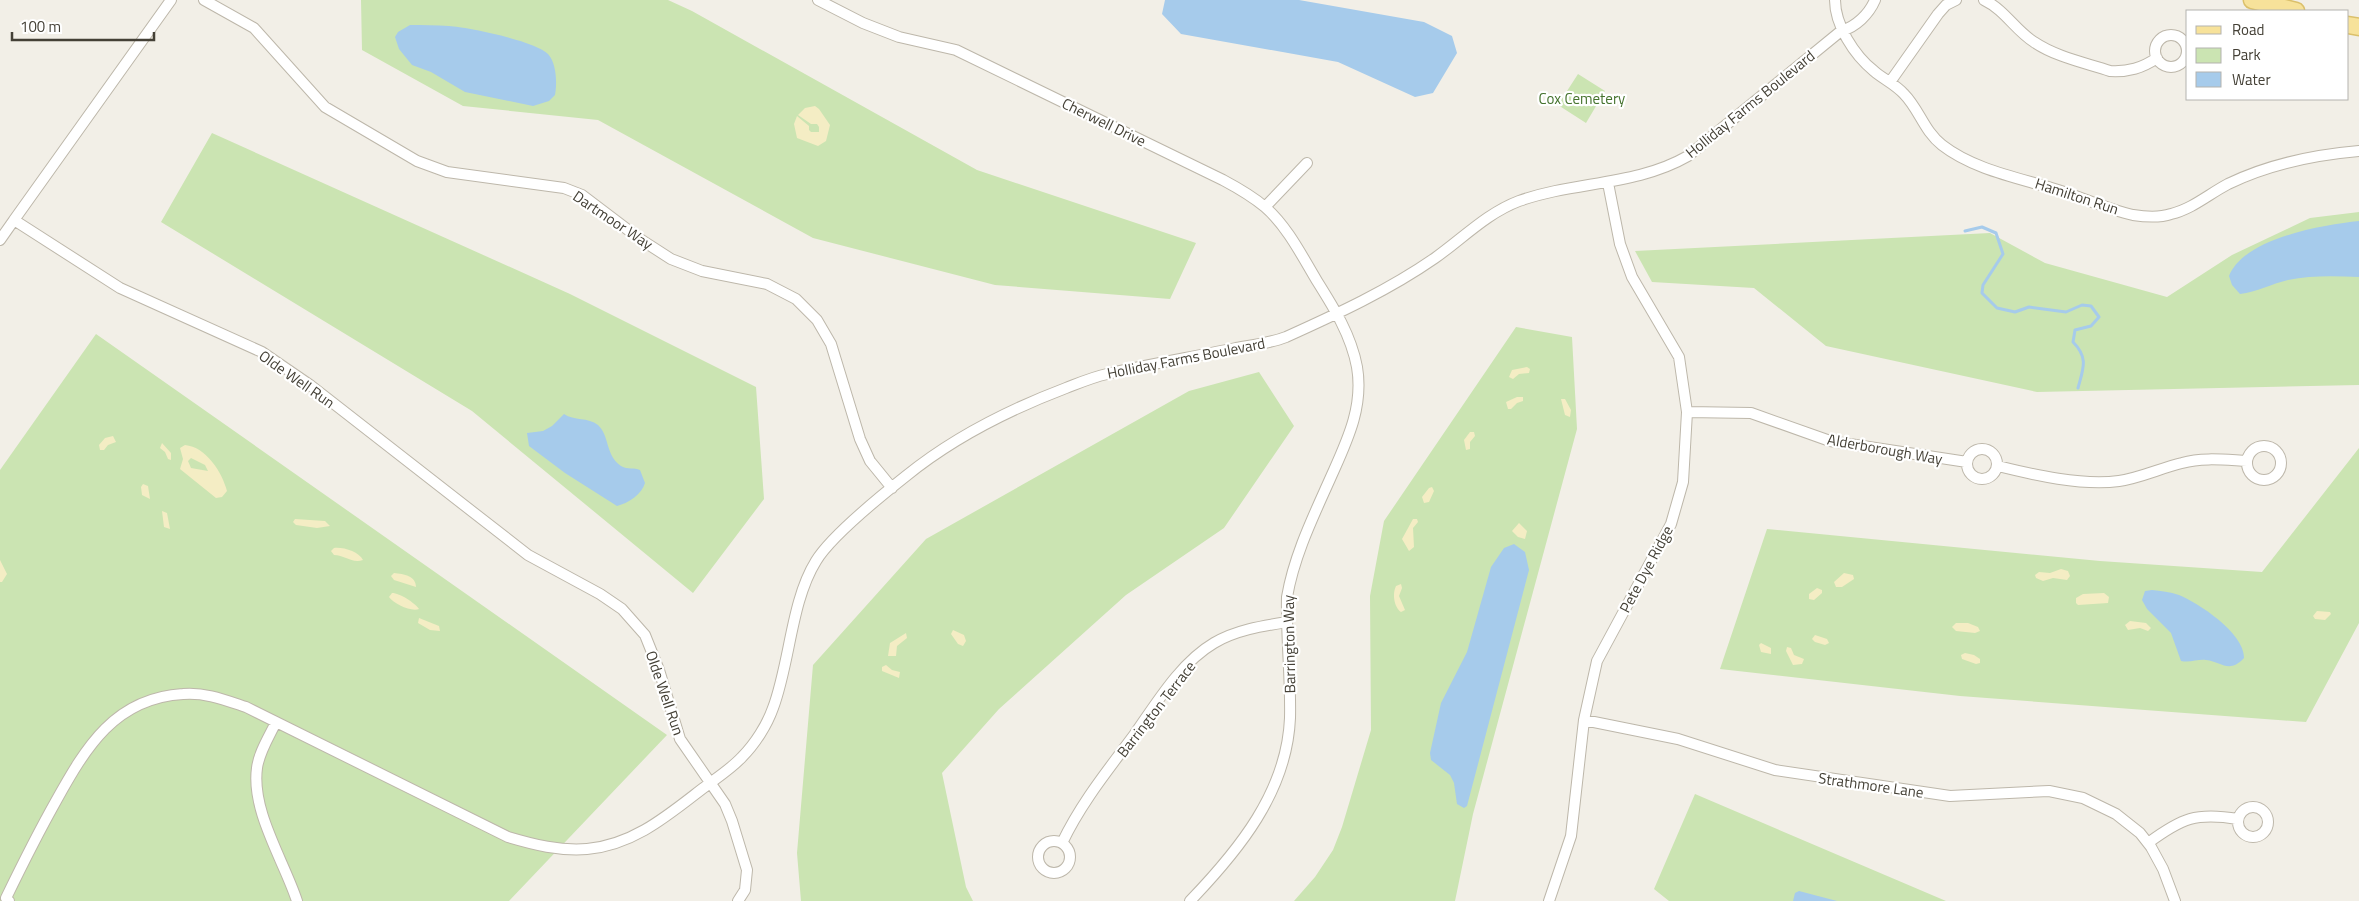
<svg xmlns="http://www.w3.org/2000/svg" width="2359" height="901" font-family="'Titillium Web',sans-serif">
<rect width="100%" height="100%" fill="#f2efe7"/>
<path fill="#cbe4b2" d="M361,0H668L692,11L977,170L1196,243L1170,299L995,285L813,238L598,120L463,106L362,50Z
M1578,74L1605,91L1586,123L1558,105Z
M212,133L570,294L756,387L764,499L693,593L472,411L161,222Z
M2359,212V385L2037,392L1826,346L1754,288L1652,282L1635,251L1990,233L2045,263L2167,297L2232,255L2310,218Z
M1516,327L1572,337L1577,429L1473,814L1455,901H1294L1315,877L1333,850L1342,827L1371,730L1370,596L1384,521Z
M96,334L667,735L509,901H0V470Z
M1259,372L1294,426L1224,528L1126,595L999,709L942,773L966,887L973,901H801L797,853L813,665L926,539L1189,391Z
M2359,448V623L2306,722L1960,696L1720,669L1767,529L2100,561L2262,572Z
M1695,794L1946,901H1669L1654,889Z"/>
<path fill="#f4edc4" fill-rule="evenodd" d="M815,106L819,109L830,125L826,141L818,146L797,138L794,124L797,116L809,126V130L811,132H819V127L817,124H811L798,115L805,108Z
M1527,367L1530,369L1529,373L1519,374L1513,379L1509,377L1512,370Z
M1517,397H1523V401L1517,403L1511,409H1508L1506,402Z
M1561,399H1565L1571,410L1570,417L1565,415Z
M1470,432H1474L1475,436L1470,442V449L1466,450L1464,440Z
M113,436L116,442L108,445L104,450H100L99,445L105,438Z
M162,443L171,453V460L168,459L165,452L160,448Z
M185,445C206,447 222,472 227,491L222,497L216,498L180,469L183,459L180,448ZM191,458L205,465L208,471L191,468L188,461Z
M143,484L148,486L150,499L142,495L141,487Z
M1429,488L1432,487L1434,491L1429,502L1424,503L1422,497Z
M162,511L167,513L170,529L164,527Z
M295,519L325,521L330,526L317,528L296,525L293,522Z
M1413,519H1417L1418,522L1413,528L1414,547L1409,551L1402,539Z
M1519,523L1527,531L1525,539L1518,537L1512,531Z
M334,548C344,547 359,552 363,560C352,564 345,555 334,555L331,551Z
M0,560L7,574L2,582H0Z
M2061,569L2068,571L2070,576L2067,580L2053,578L2043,581L2036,578L2035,575L2039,572L2050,573Z
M394,573C404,574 416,576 416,587L394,580L391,576Z
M1844,573L1853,575L1854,579L1842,587H1836L1834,582Z
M1401,584L1402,588L1399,596L1405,610L1401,612C1394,607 1392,594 1396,586Z
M1817,588L1822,590V593L1814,600L1809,599V594Z
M392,593C400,593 415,603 419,609C411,612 394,604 389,597Z
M2104,593L2109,597L2108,603L2078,605L2076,603V598L2083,594Z
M2317,611L2330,612L2331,614L2325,620L2315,619L2313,616Z
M419,618L439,626L440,631L430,630L418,623Z
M2130,621L2146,623L2151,628L2148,631L2140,628L2128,630L2125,625Z
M1956,623H1968L1978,627L1980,631L1975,633L1956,631L1952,627Z
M953,630L964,635L966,641L963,646L958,644L951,634Z
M906,633L907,638L897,646L896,656H888L890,643Z
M1815,635L1827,639L1829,643L1825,645L1815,642L1812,639Z
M1761,643L1771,648V654L1761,652L1759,645Z
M1787,647L1791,648L1794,655L1804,659L1802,664L1793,665L1786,651Z
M1965,653L1974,655L1980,659V663L1976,664L1962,659L1961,655Z
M886,665L892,670L900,672L899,678L882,671V667Z"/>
<path fill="#a6cbeb" d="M1165,0H1299L1424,22L1452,36L1457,53L1433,93L1415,97L1338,62L1181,34L1162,14Z
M410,25C423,25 436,25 449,26C467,27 536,41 548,54C557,64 557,84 555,95L549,101L533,106L465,92L431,72L412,65L399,49L395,37L398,32Z
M2359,221V277C2336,276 2311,275 2288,280C2271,284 2257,292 2240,294L2232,285L2229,276C2244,238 2322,225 2359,221Z
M564,414C574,421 588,417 598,425C610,436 605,455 621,466C628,470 634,467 640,470L645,483C642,494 629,503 617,506L565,473L529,446L527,433L543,431L552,426Z
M1514,544L1525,552L1529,570L1467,806L1464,808L1457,804L1454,783L1450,775L1431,760L1430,753L1441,703L1467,652L1491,567L1504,548Z
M2152,590C2161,591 2170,592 2179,595C2199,603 2245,634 2244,658C2229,674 2222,662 2206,660C2198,659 2190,663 2181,661L2171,633L2147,609L2142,600L2145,591Z
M1799,891L1837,901H1793L1795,893Z"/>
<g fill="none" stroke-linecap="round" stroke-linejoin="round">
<path stroke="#a6cbeb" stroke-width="3" d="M1965,231L1982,227L1996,233L2003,254L1983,285L1982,293L1997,308L2015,312L2029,307L2066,312L2082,305L2091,306L2099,317L2091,326L2075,330L2073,342C2089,358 2083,369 2078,388"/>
<g stroke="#bdb7aa" stroke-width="12">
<path id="street" d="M171,0L14,220L120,288L262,352L310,385L528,555L600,594L622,609L645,635L659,670L680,739L725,804L732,821L747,870L745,890L738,901
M204,0L254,28L325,107L417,161L447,172L564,188L582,195L640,239L671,259L702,271L767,284L796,299L817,320L831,344L860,439L870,461L892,488
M818,0L863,23L899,37L956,50L1223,180C1238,188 1252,196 1265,207C1287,226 1302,256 1317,281C1334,308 1351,335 1357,367C1364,408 1346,443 1330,479C1313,517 1294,556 1287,597C1286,637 1291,678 1290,718C1287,792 1238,851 1190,901
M1835,0C1835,25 1854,55 1874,71C1883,79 1895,84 1904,94C1919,109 1924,131 1942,145C1974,170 2020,178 2058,190C2083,198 2108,209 2133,215C2146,217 2159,218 2171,214C2192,209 2209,194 2228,184C2269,164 2313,155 2359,151
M1984,0C2005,10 2015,30 2034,42C2056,57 2086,63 2110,71C2129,72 2142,68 2157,58
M2155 51a16 16 0 1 1 32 0a16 16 0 1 1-32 0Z
M1890,82L1938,14L1946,5L1956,0
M1265,207L1307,163
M0,240L14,220
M1687,412L1751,413L1830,441L1967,462
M2247 463a17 17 0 1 1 34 0a17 17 0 1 1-34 0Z
M1967 464a15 15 0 1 1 30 0a15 15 0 1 1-30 0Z
M1998,466C2034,475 2082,486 2119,481C2140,478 2161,468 2182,463C2203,457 2226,460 2247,461
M1584,720L1678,739L1775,770L1950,796L2049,791L2083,798L2116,814L2140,833L2151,847L2163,869L2175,901
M276,722C269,737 259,752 257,768C251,811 284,861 297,901
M2238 822a15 15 0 1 1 30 0a15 15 0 1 1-30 0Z
M1038 857a16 16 0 1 1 32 0a16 16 0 1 1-32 0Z
M1062,843C1081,803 1108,770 1134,735C1156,704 1180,663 1214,643C1236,630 1262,626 1287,622
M2148,843C2182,818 2196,812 2238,819
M9,901L6,898C22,865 38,833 56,801C86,747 115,698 183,694C205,692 225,700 246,707L508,837C535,845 559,851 587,849C633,845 667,816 702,789C715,779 731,769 742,757C755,744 767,725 773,708C790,663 791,601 816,561C831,536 882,495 906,476C954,437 1008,410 1066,388C1079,383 1093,377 1107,374C1150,364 1193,357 1236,348C1253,345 1271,343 1286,337C1337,314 1389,290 1435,258C1462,239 1487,213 1519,201C1575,181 1636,186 1688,156L1841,31C1856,27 1869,14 1875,0
M1549,901L1571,836L1584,720L1597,661L1671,524L1683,482L1687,412L1679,357L1632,277L1620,244L1608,183"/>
</g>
<g stroke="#dbc06b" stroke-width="19">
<path id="primary" d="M2252,0L2296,11
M2348,25L2359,27"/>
</g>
<use href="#street" stroke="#fff" stroke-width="10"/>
<use href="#primary" stroke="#f7e29a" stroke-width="16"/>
</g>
<g text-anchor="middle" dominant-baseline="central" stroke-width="4.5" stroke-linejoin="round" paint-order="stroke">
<g font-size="15" fill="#44722d" stroke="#fff">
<text x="1582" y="98">Cox Cemetery</text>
</g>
<g font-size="15" fill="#444036" stroke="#fff">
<text transform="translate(1750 104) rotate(-39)">Holliday Farms Boulevard</text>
<text transform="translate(1104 122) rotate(26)">Cherwell Drive</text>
<text transform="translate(2077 196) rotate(18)">Hamilton Run</text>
<text transform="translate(613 220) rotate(34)">Dartmoor Way</text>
<text transform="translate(1186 358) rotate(-11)">Holliday Farms Boulevard</text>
<text transform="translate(297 379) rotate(35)">Olde Well Run</text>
<text transform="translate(1885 449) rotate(10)">Alderborough Way</text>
<text transform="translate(1646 569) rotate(-62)">Pete Dye Ridge</text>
<text transform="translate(1289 644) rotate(-91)">Barrington Way</text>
<text transform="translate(665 693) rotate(71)">Olde Well Run</text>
<text transform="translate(1156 709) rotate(-52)">Barrington Terrace</text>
<text transform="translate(1871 785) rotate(8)">Strathmore Lane</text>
</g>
</g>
<rect x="2186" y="10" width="162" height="90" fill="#ffffff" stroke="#b4b3af"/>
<rect x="2196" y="26" width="25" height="8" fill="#f7e29a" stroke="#b4b3af"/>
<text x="2232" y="35" font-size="15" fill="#444036">Road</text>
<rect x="2196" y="48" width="25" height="15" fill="#cbe4b2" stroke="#b4b3af"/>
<text x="2232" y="60" font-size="15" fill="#444036">Park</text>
<rect x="2196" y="72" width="25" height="15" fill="#a6cbeb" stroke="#b4b3af"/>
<text x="2232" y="85" font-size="15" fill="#444036">Water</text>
<path d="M12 32v8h142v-8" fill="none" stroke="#444036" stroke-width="2.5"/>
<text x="20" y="32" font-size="15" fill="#444036" stroke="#ffffff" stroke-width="4" paint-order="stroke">100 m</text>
</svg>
